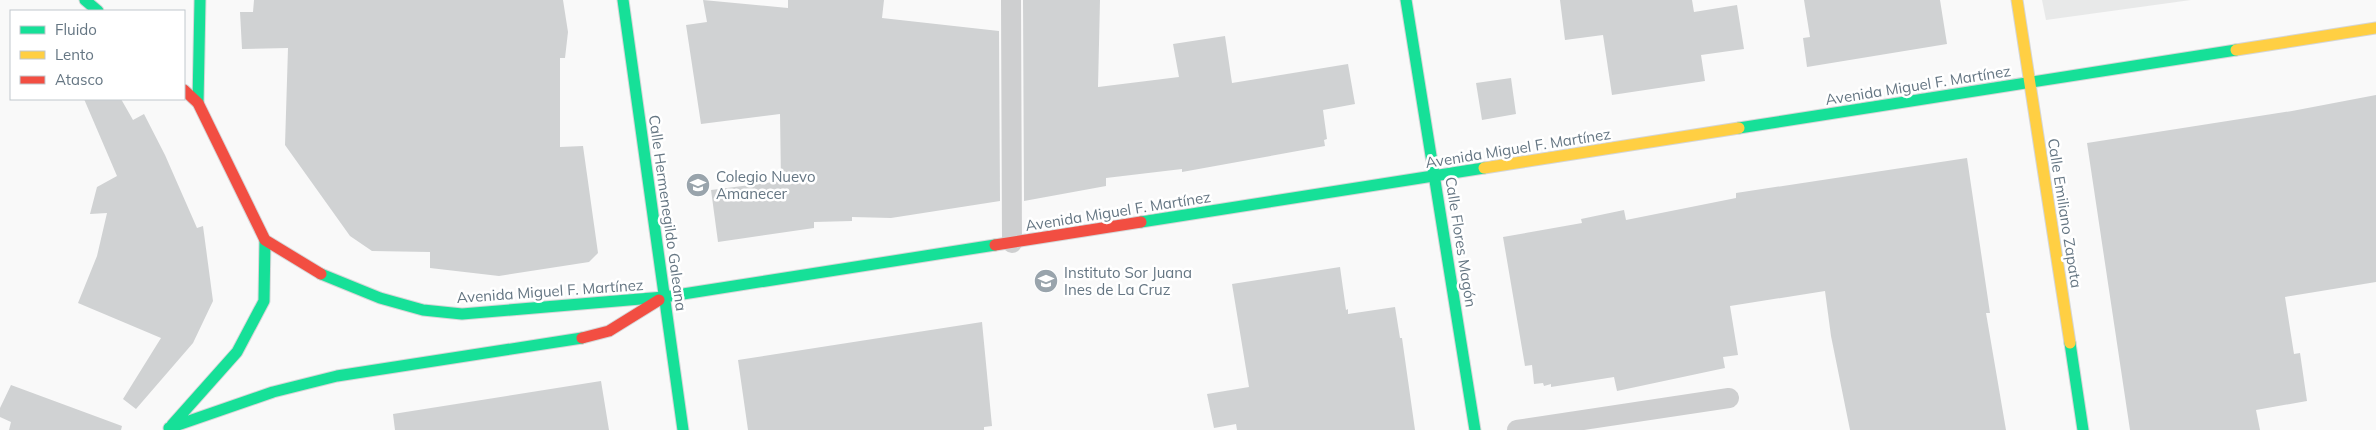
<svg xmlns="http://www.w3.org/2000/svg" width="2376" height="430" font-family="Mulish,sans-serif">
<rect width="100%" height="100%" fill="#f9f9f9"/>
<path fill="#e8e9e9" d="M2042,0H2191L2046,20Z"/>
<path fill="#d0d2d3" d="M254,0H563L568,32L565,58H560V147L583,146L598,253L589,262L499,276L430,268V252L372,251L350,236L285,145L288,48L242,49L240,12H253Z
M703,0L788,8V0H884L882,18L999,31L1000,201L891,218L852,217V221L814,222V228L718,242L711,190L781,181L780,114L701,124L686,25L707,22Z
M1023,0H1100L1098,87L1179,77L1173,44L1225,36L1232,83L1348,64L1355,104L1323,110L1327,139L1324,140L1325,146L1182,172V169L1106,178V186L1024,201Z
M1560,0H1692L1694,12L1737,5L1744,49L1701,55L1705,81L1612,95L1603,35L1565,40Z
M1804,0H1940L1947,44L1807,67L1803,38L1810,37Z
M1511,78L1516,114L1482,120L1476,83Z
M2376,95V282L2285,297L2294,354L2300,353L2307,401L2256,410L2260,430H2130L2087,143L2292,111Z
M84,99H121L133,120L144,114L165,155L197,228L203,226L213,301L193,343L136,409L123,399L161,338L78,303L97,256L107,213L90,214L97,187L117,176Z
M1967,158L1990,313H1986L2006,430H1850L1831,336L1825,291L1730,306L1738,355L1723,357L1725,368L1617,391L1614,377L1551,387V384L1544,386L1543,383L1534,384L1532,365L1525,366L1503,237L1582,223L1581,219L1624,210L1626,220L1736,198V193Z
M1340,267L1346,310L1348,309V314L1395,307L1400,338H1402L1415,430H1237L1236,424L1214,428L1207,394L1249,387L1232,284Z
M982,322L992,426L984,427V430H748L738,360Z
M601,381L609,430H395L393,414Z
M11,385L122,426L121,430H9L11,422L0,417V408Z"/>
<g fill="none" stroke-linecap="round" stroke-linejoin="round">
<g stroke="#d5d6d7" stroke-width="13">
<path id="fast" d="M85,0L98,11
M623,0L683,430
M1406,0L1475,430
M198,103L200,0
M1739,128L2236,50
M1141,222L1484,168
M321,274L380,298L423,310L462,314L664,297L995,245
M2070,343L2083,430
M172,425L237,352L264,301L265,240
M169,428L273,392L337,376L582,338"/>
</g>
<g stroke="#d5d6d7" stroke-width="13">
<path id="slow" d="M2017,0L2070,343
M2236,50L2376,28
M1484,168L1739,128"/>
</g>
<g stroke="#d5d6d7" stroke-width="13">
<path id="jam" d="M184,90L198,103L265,240L321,274
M995,245L1141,222
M582,338L609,331L659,300"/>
</g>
<path stroke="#cecfd0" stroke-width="20" d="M1011,0L1012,243
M1517,430L1729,398"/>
<use href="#fast" stroke="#16e098" stroke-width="11"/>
<use href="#slow" stroke="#ffcf43" stroke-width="11"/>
<use href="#jam" stroke="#f24e42" stroke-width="11"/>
</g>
<defs>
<g id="school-disc" transform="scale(1.25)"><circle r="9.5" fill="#99a4ac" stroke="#fff"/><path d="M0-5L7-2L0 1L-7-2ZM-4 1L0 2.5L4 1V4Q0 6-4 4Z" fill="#fff"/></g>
<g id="university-disc" transform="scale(1.25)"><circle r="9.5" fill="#99a4ac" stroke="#fff"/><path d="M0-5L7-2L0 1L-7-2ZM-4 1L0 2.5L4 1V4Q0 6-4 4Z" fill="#fff"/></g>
</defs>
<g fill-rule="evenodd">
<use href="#school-disc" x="698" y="185"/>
<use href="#university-disc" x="1046" y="281"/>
</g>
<g text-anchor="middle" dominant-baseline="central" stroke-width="5" stroke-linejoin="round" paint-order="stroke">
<g font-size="15" fill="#657683" stroke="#fff">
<text transform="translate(1918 85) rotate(-9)">Avenida Miguel F. Martínez</text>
<text transform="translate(1518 148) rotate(-9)">Avenida Miguel F. Martínez</text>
<text transform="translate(1118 211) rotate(-9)">Avenida Miguel F. Martínez</text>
<text transform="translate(668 213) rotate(82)">Calle Hermenegildo Galeana</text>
<text transform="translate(2065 213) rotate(81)">Calle Emiliano Zapata</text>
<text transform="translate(1461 242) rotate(81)">Calle Flores Magón</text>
<text transform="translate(550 291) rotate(-4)">Avenida Miguel F. Martínez</text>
</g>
<g font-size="15" fill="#657683" stroke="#fff" text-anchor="start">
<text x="716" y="176">Colegio Nuevo<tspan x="716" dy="17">Amanecer</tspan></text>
<text x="1064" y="272">Instituto Sor Juana<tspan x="1064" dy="17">Ines de La Cruz</tspan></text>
</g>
</g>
<rect x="10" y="10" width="175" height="90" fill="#ffffff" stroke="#c1c8cd"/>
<rect x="20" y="26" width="25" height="8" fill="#16e098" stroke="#c1c8cd"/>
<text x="55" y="35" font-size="15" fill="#657683">Fluido</text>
<rect x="20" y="51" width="25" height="8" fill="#ffcf43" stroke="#c1c8cd"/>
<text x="55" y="60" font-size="15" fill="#657683">Lento</text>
<rect x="20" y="76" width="25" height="8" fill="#f24e42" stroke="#c1c8cd"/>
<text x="55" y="85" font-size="15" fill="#657683">Atasco</text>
</svg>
